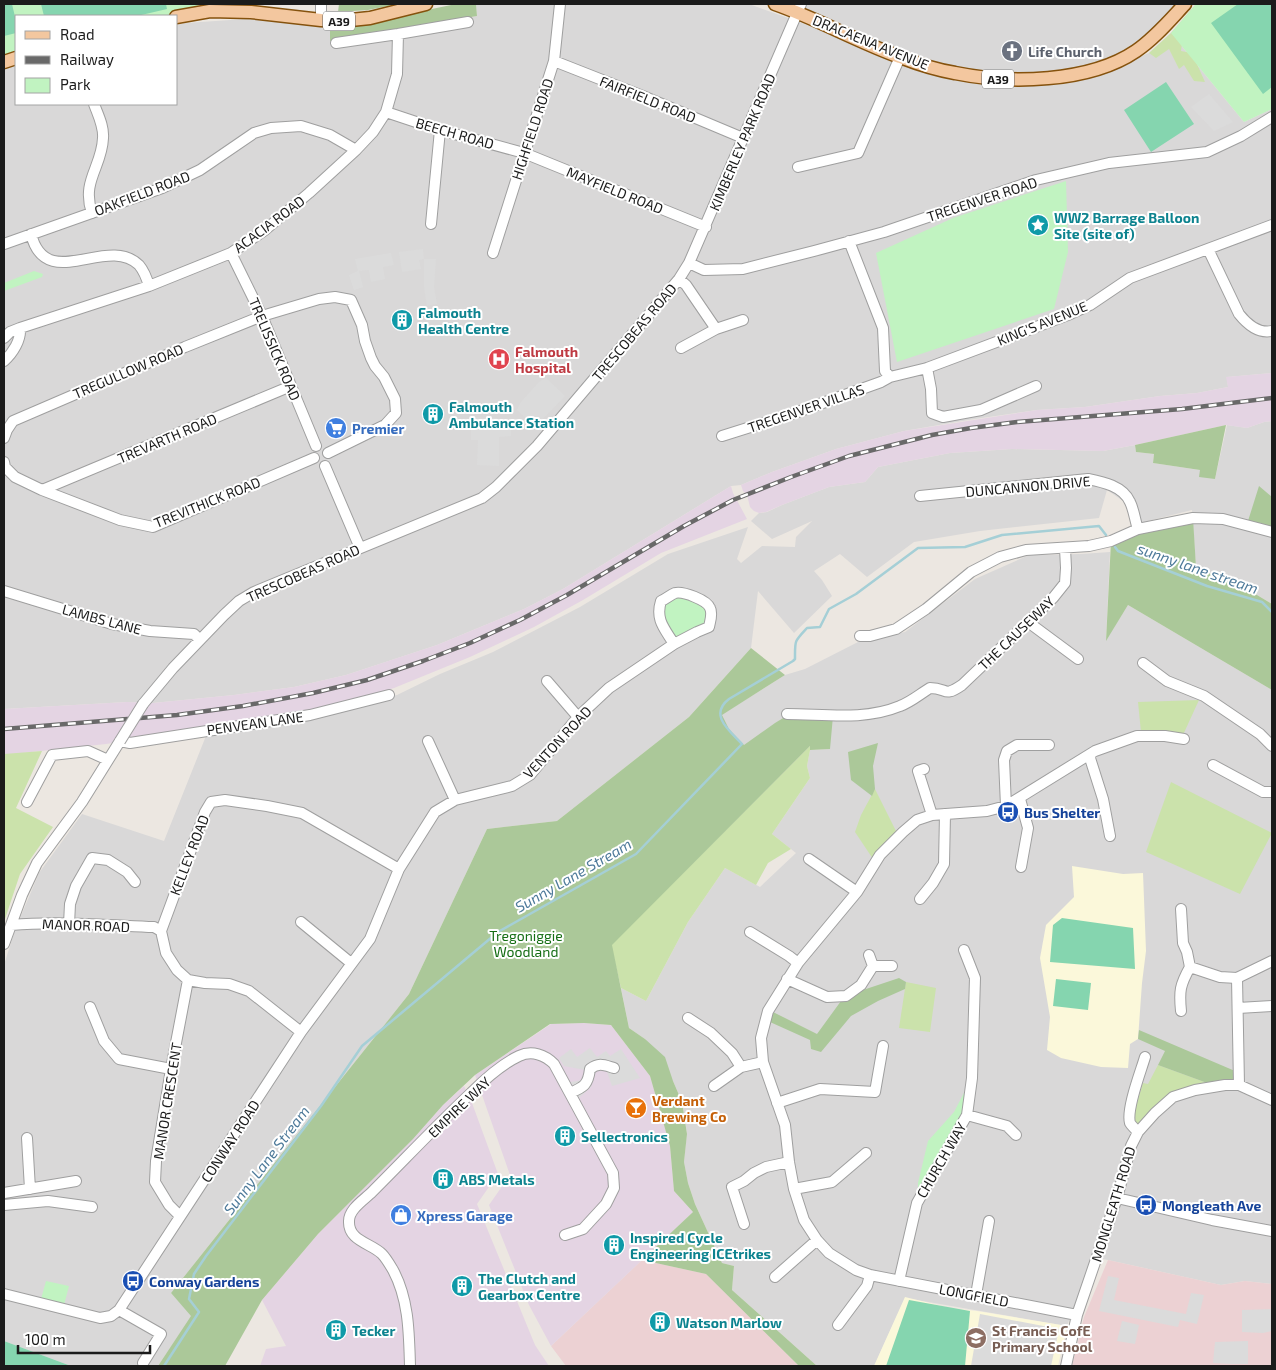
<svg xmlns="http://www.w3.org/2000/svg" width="1276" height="1370" font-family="'Exo 2',sans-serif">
<rect width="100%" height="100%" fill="#ece7e1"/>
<path fill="#d9d8d8" d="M476,4H749L802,23L906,65L952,78L1093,76L1149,53L1171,33L1244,122L1272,109V373L1227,377L1228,387L1197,393L1160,396L1085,407L1037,410L968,420L904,431L836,449L772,472L741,485L731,486L563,589L524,609L437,645L346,675L294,687L234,695L153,703L127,702L4,709V67L16,64V104H176V25L186,23L245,19L330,27V41L477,16Z
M787,4H1177L1132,48L1082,70L1013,76L962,70L900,52Z
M1272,421V604L1257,595L1196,567L1192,510L1132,525L1126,503L1107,490L1099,518L980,531L914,542L867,577L840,554L814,571L822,580L832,596L794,633L758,591L751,648L689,717L557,821L487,829L409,994L171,1293L192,1316L158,1366H71L4,1341V965L15,930L39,873L82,814L164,841L206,736L224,734L397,695L440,674L493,652L580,607L668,554L748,527L737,559L741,563L762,546L795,547L796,537L812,521L772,539L751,521L759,513L767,512L782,505L829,487L865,482L878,467L950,453L1012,449L1103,451L1135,445L1136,452L1154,454L1153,463L1200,470L1215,479L1227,425L1247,428L1264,422Z
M1110,552L1106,640L1128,605L1272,690V1284L1245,1281L1221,1285L1108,1260L1092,1257L1067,1326L905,1298L874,1366H817L732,1290L734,1266L722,1263L695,1204L688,1183L684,1162L687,1133L682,1102L673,1081L645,1039L629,1028L621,988L646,1001L688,922L725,868L760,887L796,853L772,834L810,778L807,766L810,750L830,749L783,718L744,746L729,729L721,715L785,675L805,669L858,642L905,632L975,579L1029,555L1081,554Z"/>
<path fill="#ecd1d3" d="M642,1260L706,1274L799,1366H566L551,1346Z
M1108,1260L1221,1285L1245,1281L1272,1284V1366H1072L1084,1317Z"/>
<path fill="#e4d4e3" d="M1272,373V421L1264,422L1247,428L1226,425L1135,445L1103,451L1012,449L950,453L878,467L865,482L829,487L782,505L766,512L759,513L754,511L750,507L747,495L743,491L741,485L772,472L836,449L904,431L1037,410L1085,407L1160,396L1197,393L1228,387L1226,377Z
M731,486L733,493L747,519L661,553L583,600L534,627L470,657L394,688L347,702L281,718L106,744L4,755V709L127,702L153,703L234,695L294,687L346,675L437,645L524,609L563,589Z
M584,1023L611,1025L650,1076L670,1146L674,1191L693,1212L551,1346L529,1305L489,1205L510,1175L475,1075L551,1024Z
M464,1086L472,1103L498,1174L477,1204L535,1345L549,1366H260L266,1349L286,1346L262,1300L318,1234L413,1139L443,1105Z"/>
<path fill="#fbf8da" d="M1072,866L1123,874L1143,873L1146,951L1142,983L1138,1039L1130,1044L1128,1068L1101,1067L1061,1058L1047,1050L1050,1017L1040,958L1046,925L1074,897Z
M905,1297L950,1308L977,1311L1067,1326L1058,1366H874Z"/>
<path fill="#cbe2ab" d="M1196,4L1183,37L1181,51L1192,53L1205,82L1194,81L1184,65L1179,69L1169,49L1156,58L1149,53L1171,33Z
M1199,700L1183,735L1141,732L1138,702Z
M811,745L807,766L810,778L772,834L791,849L768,863L756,885L725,868L688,922L646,1001L621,988L611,945Z
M42,751L16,808L53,827L20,874L4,922V754Z
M1171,782L1272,833L1240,894L1146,852Z
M875,789L897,833L873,859L855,832L861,815Z
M906,982L936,988L930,1032L899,1028Z
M1158,1065L1210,1084L1187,1087L1162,1099L1139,1126L1132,1118L1143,1083L1148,1084Z"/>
<path fill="#abc899" d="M339,4H398L368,10L338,12Z
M456,4H476L477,16L330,41V30Z
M1226,425L1215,479L1199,477L1200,470L1153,463L1154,454L1136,452L1135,445Z
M1259,486L1272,497V529L1248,521Z
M1193,518L1196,567L1257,595L1272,604V690L1128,605L1106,641L1111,541Z
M751,648L785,675L722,715L729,729L744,745L775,723L788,715L833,716L830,749L810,750V746L612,945L629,1028L645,1039L665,1057L673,1081L682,1102L687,1134L684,1162L688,1183L695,1204L722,1263L734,1266L732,1290L817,1366H799L706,1274L642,1260L693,1212L674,1191L670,1146L650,1076L611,1025L584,1023L550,1024L475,1075L443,1105L413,1139L318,1234L262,1300L225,1366H158L191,1316L171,1293L409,994L487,829L557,821L689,717Z
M878,743L873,766L875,789L872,796L851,780L848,752Z
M899,978L906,982L905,989L878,1001L851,1016L821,1052L811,1049L810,1040L770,1022L773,1012L817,1034L841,1001L860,991Z
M1139,1030L1235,1071V1082L1210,1084L1158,1065L1165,1051L1138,1039Z"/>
<path fill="#c1f3c1" d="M4,4H202L168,16H16V59L4,62Z
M1196,4H1272V109L1244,122L1171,33Z
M1066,181L1068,252L1054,309L897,362L876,253L953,218Z
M34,271L43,274L42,277L4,291V293V283Z
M678,596L685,597L707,608V625L676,638L662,616L665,603Z
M966,1089L963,1117L918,1192V1183L928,1141L954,1112Z
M46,1281L69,1286L64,1305L41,1299Z"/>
<path fill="#85d5af" d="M4,4H12L16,21V33L4,36Z
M41,4H166L167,9L137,16H44Z
M1238,4H1272V87L1263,94L1211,23Z
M1166,82L1194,124L1151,152L1124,110Z
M1062,918L1133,928L1135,969L1050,962L1053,925Z
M1056,979L1091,983L1088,1010L1053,1006Z
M909,1300L970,1311L965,1366H886Z
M4,1341L71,1366H4Z"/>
<path fill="#dbdbdb" d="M1209,94L1233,122L1214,131L1191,107Z
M423,249L424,259H436L434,287L437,304L427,306L424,287V259L419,260L421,269L402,272L399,252Z
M391,253L394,265L383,267L385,279L371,282L369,270L359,271L363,287L354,290L349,275L358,271L355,259Z
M546,378L565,396L535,427L517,410L521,402L539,382Z
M471,417L497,418L498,428H511V436L499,437V466L477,465L478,440H471Z
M590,1048L597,1057L606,1051L610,1056L621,1049L640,1078L612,1086L606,1069L596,1071L591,1087L579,1098L571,1082L583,1080L585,1070L564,1066L559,1058L571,1049L577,1057Z
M1108,1276L1119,1278L1114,1300L1186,1314L1191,1293L1204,1295L1197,1324L1180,1320L1178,1327L1099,1311Z
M1272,1309V1331L1263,1333L1242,1332V1310Z
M980,1314L1059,1329L1051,1366H971Z
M1122,1321L1139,1325L1135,1344L1117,1341Z
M1248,1341V1364H1231L1213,1363L1215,1342Z"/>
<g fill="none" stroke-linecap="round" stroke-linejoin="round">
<path stroke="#a5cfd6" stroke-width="2.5" d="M1115,547L1118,551L1207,586L1262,602L1272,612
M164,1366L199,1312L189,1299L194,1274L206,1256L321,1106L362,1046L498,932L636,854L742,744C730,731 708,715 729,699L793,661L795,659C795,640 794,642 807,628L820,627L829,609L856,594L918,548L965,547L1002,535L1099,526L1106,535"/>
<g stroke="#9f9f9f" stroke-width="12">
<path id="minor" d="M321,20V4
M336,43L398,34L468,22
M554,61L643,96L743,138
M386,112L440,130L524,153L706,227
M798,167L858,153L900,57
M92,213C81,181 102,167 103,138C104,126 98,115 94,104
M431,224L440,130
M31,234C46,294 107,234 139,265C144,271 147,279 149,286
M849,241L883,328L885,371L890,377
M4,244L162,188L200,170L254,133L271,128L301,126L330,135L356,150
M1208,249L1239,314C1247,324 1258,334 1272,331
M231,253L262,316L316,446
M493,253L554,61L560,4
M689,263L704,270L743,269L814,251L884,232L1036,180L1109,163L1207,152L1241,136L1272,117
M679,279L686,285L716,329L743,320
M4,338L10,332L20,328L149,286L231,253L265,230L309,193L356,150L373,132L386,112L397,74L398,34
M681,348L716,329
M4,361C13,353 21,340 20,328
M927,368L931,389L932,413L943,417L981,410L1036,386
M722,436L792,414L881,382L890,377L927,368L1068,315L1090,305L1130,278L1272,225
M4,438L7,430L13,421L185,347L262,316L319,299L335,297L351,300L362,325L365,341L371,358L375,366L384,377L395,399L396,413L385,425L328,453
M4,462L5,467L15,477L42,490L120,520L153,527L314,458
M325,466L360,548
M42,490L291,386
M920,496L1088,479C1103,482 1123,486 1130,502C1134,510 1135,521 1138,529
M4,591L112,624L150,631L194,634L200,640
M1028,622L1078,659
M860,636H870L896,629L926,609L971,572L1000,557L1026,550L1089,546L1111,541L1138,529L1193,518L1223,519L1272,532
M1143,663L1167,681L1204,696L1260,734L1272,746
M547,681L578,717
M143,704L173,668L224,615L239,601L254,592L482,498L496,487L537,446L679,279L689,263L801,4
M787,714C824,714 864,721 900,706C911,702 920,694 930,688C948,688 943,698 962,685L1053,598L1065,583L1066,568L1065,548
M428,741L455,800
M1089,755L1103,799L1110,836
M1213,765L1263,792H1272
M924,769L918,771L932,815
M1020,799L1028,828L1021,867
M27,802L52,755L88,751L108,760
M1006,806L1004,760L1007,751L1017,745H1049
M809,859L857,892
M920,899L933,883L944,864L945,814
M1181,909L1183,943L1187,952L1190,967C1180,985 1179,991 1181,1011
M301,922L351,963
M69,924L70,904L76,886L92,858L108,860L127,872L135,882
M11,925C58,921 106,925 154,927L161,931
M161,931L205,812L211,802L225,800L267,806L302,813L399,869
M161,931L166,953L177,970L188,980L205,983L229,984L249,991L301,1032
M750,932L789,956L798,963
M4,944L22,895L37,863L82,802L120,741L130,743L310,715L389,695
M873,966H892
M1190,967L1220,977L1237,978L1239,1085
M1237,978L1272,961
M787,979L827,997L846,996L861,985L873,966L869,955
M90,1007L104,1041L119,1059L171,1069
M1238,1008L1272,1006
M688,1018L711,1033L732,1053L741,1067
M714,1086L741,1067L763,1062
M570,1093C584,1087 588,1085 590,1069C599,1062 604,1065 614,1068
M777,1103L820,1089L875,1092L883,1046
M967,1115L1007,1126L1016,1135
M1138,1132C1135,1129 1132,1126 1130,1123C1126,1109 1141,1071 1145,1057
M27,1138L30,1189
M794,1189L832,1182L866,1153
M4,1193L76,1181
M1117,1198L1212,1220L1272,1231
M4,1205L48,1201L92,1207
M180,1216L169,1205L155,1182L156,1161L171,1069L188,980
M744,1224L732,1187L744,1181L754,1173L766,1167L789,1162
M775,1277L817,1240
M899,1281L917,1203L967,1115L972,1078L975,978L964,950
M4,1294L100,1318L111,1316L119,1310L301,1032L370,939L399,869L435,812L455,800L512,786L530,775L578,717L609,688L674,644C665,629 655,620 661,601C666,599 670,595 675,593C683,591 707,600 710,608C713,614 710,621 709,627L697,632L674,644
M976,1295L989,1221
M119,1310L161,1334L143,1363
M1077,1315L870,1275L856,1270L829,1253L817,1240L804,1220L794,1189L789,1162L785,1125L763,1062L761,1038L768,1011L798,963L857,892L880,855L903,832L917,820L932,815L987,811L1006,806L1095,751L1137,736H1165L1184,739
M838,1325L867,1286L870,1275
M410,1366C409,1333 409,1300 393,1270C390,1265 386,1258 382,1254C371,1243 348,1241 349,1221C349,1209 364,1200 372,1192C405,1159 437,1125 471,1093C485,1079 502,1064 519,1056C532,1050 545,1055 554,1064L613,1173L614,1188L606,1204L583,1229L565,1235
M1066,1366L1077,1315L1117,1198L1131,1146L1138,1132L1155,1113L1173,1097L1195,1090L1225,1085H1239L1272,1100"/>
</g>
<g stroke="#85520d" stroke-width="15">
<path id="major" d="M775,4C818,19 858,42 900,57C918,64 937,70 955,73C1009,84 1089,83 1136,51C1155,38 1170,20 1185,4
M176,17L210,11L251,12L321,20L341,21L370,18L426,4
M4,62L16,58"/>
</g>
<use href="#minor" stroke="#fff" stroke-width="10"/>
<use href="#major" stroke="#f3c79f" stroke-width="12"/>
<g stroke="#696969" stroke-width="4.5">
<path id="rail" d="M4,729L177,715L243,706L313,693L367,680L423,661L470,643L520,620L567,595L684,526L733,500L791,477L849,456L932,435L971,428L1017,422L1182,409L1272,398"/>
</g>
<use href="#rail" stroke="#fff" stroke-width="2.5" stroke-dasharray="8" stroke-linecap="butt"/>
<g stroke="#9f9f9f" stroke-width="12" stroke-linecap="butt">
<path id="minor-bridge" d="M120,741L143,704"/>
</g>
<use href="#minor-bridge" stroke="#fff" stroke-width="10"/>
</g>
<defs>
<g id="church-disc" transform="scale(1.125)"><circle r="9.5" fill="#6b7280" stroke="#fff"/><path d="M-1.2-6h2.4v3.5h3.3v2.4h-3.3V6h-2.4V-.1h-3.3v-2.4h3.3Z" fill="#fff"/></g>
<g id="sight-disc" transform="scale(1.125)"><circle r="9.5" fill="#0f9aa8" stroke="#fff"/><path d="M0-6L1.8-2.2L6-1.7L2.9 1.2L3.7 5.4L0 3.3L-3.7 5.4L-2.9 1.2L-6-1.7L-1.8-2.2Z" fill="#fff"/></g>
<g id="building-disc" transform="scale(1.125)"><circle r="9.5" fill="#0f9aa8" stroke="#fff"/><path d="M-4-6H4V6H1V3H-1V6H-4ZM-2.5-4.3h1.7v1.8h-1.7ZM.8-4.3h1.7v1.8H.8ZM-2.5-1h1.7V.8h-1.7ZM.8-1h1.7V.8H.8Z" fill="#fff"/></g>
<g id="hospital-disc" transform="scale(1.125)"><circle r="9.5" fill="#e0444e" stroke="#fff"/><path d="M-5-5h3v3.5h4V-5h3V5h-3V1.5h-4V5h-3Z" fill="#fff"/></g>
<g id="supermarket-disc" transform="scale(1.125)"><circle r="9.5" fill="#3f7fe0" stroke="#fff"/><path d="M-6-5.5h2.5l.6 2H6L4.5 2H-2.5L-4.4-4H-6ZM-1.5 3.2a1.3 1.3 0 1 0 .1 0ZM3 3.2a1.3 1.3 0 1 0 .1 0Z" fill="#fff"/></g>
<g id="bus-disc" transform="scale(1.125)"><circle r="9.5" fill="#1a4fb4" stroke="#fff"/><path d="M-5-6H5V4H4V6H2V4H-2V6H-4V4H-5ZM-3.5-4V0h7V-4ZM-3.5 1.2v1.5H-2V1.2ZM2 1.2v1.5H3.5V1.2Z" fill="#fff"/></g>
<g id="bar-disc" transform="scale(1.125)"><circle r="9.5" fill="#e8710a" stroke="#fff"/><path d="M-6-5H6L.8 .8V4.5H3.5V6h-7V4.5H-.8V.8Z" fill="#fff"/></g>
<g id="shop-disc" transform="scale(1.125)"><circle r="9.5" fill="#3f7fe0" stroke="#fff"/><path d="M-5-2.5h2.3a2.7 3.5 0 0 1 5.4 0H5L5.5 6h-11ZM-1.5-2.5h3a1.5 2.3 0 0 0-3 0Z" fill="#fff"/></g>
<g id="school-disc" transform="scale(1.125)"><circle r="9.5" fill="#8d6e63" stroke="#fff"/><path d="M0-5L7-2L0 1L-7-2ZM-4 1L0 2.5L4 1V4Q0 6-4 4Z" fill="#fff"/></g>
</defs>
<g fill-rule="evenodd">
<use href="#church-disc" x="1012" y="51"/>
<use href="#sight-disc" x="1038" y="225"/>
<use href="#building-disc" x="402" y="320"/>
<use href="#hospital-disc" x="499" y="359"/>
<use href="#building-disc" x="433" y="414"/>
<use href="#supermarket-disc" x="336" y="428"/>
<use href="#bus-disc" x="1008" y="812"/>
<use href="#bar-disc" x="636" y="1108"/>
<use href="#building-disc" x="565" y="1136"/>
<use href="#building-disc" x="443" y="1179"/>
<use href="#bus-disc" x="1146" y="1205"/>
<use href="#shop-disc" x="401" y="1215"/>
<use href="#building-disc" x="614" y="1245"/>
<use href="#bus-disc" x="133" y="1281"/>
<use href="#building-disc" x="462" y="1286"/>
<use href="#building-disc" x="660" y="1322"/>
<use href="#building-disc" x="336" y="1330"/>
<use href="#school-disc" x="976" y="1338"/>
</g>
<g text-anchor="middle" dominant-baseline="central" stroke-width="4" stroke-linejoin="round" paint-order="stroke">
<g fill="#fff" stroke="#5f5f5f" stroke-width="1">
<rect x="323" y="11.5" width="32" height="19" rx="4"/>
<rect x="982" y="69.5" width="32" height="19" rx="4"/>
</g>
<g font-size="12" font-weight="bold" fill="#1b1b1b">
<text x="339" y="21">A39</text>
<text x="998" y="79">A39</text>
</g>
<g font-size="14" fill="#1b1b1b" stroke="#fff">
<text transform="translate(871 42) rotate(22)">DRACAENA AVENUE</text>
<text transform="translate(648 99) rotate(22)">FAIRFIELD ROAD</text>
<text transform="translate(532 129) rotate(-72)">HIGHFIELD ROAD</text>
<text transform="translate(455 133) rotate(16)">BEECH ROAD</text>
<text transform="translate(742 142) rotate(-67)">KIMBERLEY PARK ROAD</text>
<text transform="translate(615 190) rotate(22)">MAYFIELD ROAD</text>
<text transform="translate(142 193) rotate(-21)">OAKFIELD ROAD</text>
<text transform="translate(982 199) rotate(-18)">TREGENVER ROAD</text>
<text transform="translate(269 224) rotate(-37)">ACACIA ROAD</text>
<text transform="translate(1042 323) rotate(-22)">KING'S AVENUE</text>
<text transform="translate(634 332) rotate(-50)">TRESCOBEAS ROAD</text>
<text transform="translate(275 349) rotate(67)">TRELISSICK ROAD</text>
<text transform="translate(128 371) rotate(-23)">TREGULLOW ROAD</text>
<text transform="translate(806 408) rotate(-19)">TREGENVER VILLAS</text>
<text transform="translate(167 438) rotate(-23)">TREVARTH ROAD</text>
<text transform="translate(1028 486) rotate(-5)">DUNCANNON DRIVE</text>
<text transform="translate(207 502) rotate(-22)">TREVITHICK ROAD</text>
<text transform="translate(303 573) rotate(-24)">TRESCOBEAS ROAD</text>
<text transform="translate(102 619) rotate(15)">LAMBS LANE</text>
<text transform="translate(1016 633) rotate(-44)">THE CAUSEWAY</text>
<text transform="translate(255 723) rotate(-8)">PENVEAN LANE</text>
<text transform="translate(557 742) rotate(-47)">VENTON ROAD</text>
<text transform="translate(189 855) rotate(-69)">KELLEY ROAD</text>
<text transform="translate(86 925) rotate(2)">MANOR ROAD</text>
<text transform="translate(167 1101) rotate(-81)">MANOR CRESCENT</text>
<text transform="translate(459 1107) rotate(-44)">EMPIRE WAY</text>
<text transform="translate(230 1141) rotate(-57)">CONWAY ROAD</text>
<text transform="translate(941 1160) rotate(-60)">CHURCH WAY</text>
<text transform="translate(1113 1204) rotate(-73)">MONGLEATH ROAD</text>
<text transform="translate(974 1295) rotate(11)">LONGFIELD</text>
</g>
<g font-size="14" font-weight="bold" fill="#5b616d" stroke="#fff" text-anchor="start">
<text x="1028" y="51">Life Church</text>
</g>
<g font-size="14" font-weight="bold" fill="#0d838f" stroke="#fff" text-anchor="start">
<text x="1054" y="217">WW2 Barrage Balloon<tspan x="1054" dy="16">Site (site of)</tspan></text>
<text x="418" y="312">Falmouth<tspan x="418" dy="16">Health Centre</tspan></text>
<text x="449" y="406">Falmouth<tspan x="449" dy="16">Ambulance Station</tspan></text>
<text x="581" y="1136">Sellectronics</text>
<text x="459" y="1179">ABS Metals</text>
<text x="630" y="1237">Inspired Cycle<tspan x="630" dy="16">Engineering ICEtrikes</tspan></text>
<text x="478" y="1278">The Clutch and<tspan x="478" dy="16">Gearbox Centre</tspan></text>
<text x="676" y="1322">Watson Marlow</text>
<text x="352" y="1330">Tecker</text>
</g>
<g font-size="14" font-weight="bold" fill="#be3a42" stroke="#fff" text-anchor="start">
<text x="515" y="351">Falmouth<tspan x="515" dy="16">Hospital</tspan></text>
</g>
<g font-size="14" font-weight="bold" fill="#366cbe" stroke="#fff" text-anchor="start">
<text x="352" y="428">Premier</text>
<text x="417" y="1215">Xpress Garage</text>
</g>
<g font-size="14" font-weight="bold" fill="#164399" stroke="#fff" text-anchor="start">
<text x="1024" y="812">Bus Shelter</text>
<text x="1162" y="1205">Mongleath Ave</text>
<text x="149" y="1281">Conway Gardens</text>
</g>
<g font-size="14" fill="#156d14" stroke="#fff">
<text x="526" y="935">Tregoniggie<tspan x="526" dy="16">Woodland</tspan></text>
</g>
<g font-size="14" font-weight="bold" fill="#c56008" stroke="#fff" text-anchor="start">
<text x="652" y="1100">Verdant<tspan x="652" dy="16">Brewing Co</tspan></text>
</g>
<g font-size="14" font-weight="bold" fill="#785e54" stroke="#fff" text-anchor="start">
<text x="992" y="1330">St Francis CofE<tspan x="992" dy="16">Primary School</tspan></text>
</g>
<g font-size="15" font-style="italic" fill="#4e7a9a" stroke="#fff">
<text transform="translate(1198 568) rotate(19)">sunny lane stream</text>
<text transform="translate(573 875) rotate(-30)">Sunny Lane Stream</text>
<text transform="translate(266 1160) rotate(-53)">Sunny Lane Stream</text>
</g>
</g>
<rect width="1276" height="1370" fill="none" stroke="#1b1b1b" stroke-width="10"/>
<rect x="15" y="15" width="162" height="90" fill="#ffffff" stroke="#a4a4a4"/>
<rect x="25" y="31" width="25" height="8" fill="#f3c79f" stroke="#a4a4a4"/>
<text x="60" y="40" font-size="15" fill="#1b1b1b">Road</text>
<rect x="25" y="56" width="25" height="8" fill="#696969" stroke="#a4a4a4"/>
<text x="60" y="65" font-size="15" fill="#1b1b1b">Railway</text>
<rect x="25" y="78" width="25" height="15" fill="#c1f3c1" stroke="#a4a4a4"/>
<text x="60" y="90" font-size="15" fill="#1b1b1b">Park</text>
<path d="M18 1345v8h132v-8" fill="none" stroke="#1b1b1b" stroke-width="2.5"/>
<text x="25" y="1345" font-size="15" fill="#1b1b1b" stroke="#ffffff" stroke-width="4" paint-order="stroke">100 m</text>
</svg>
